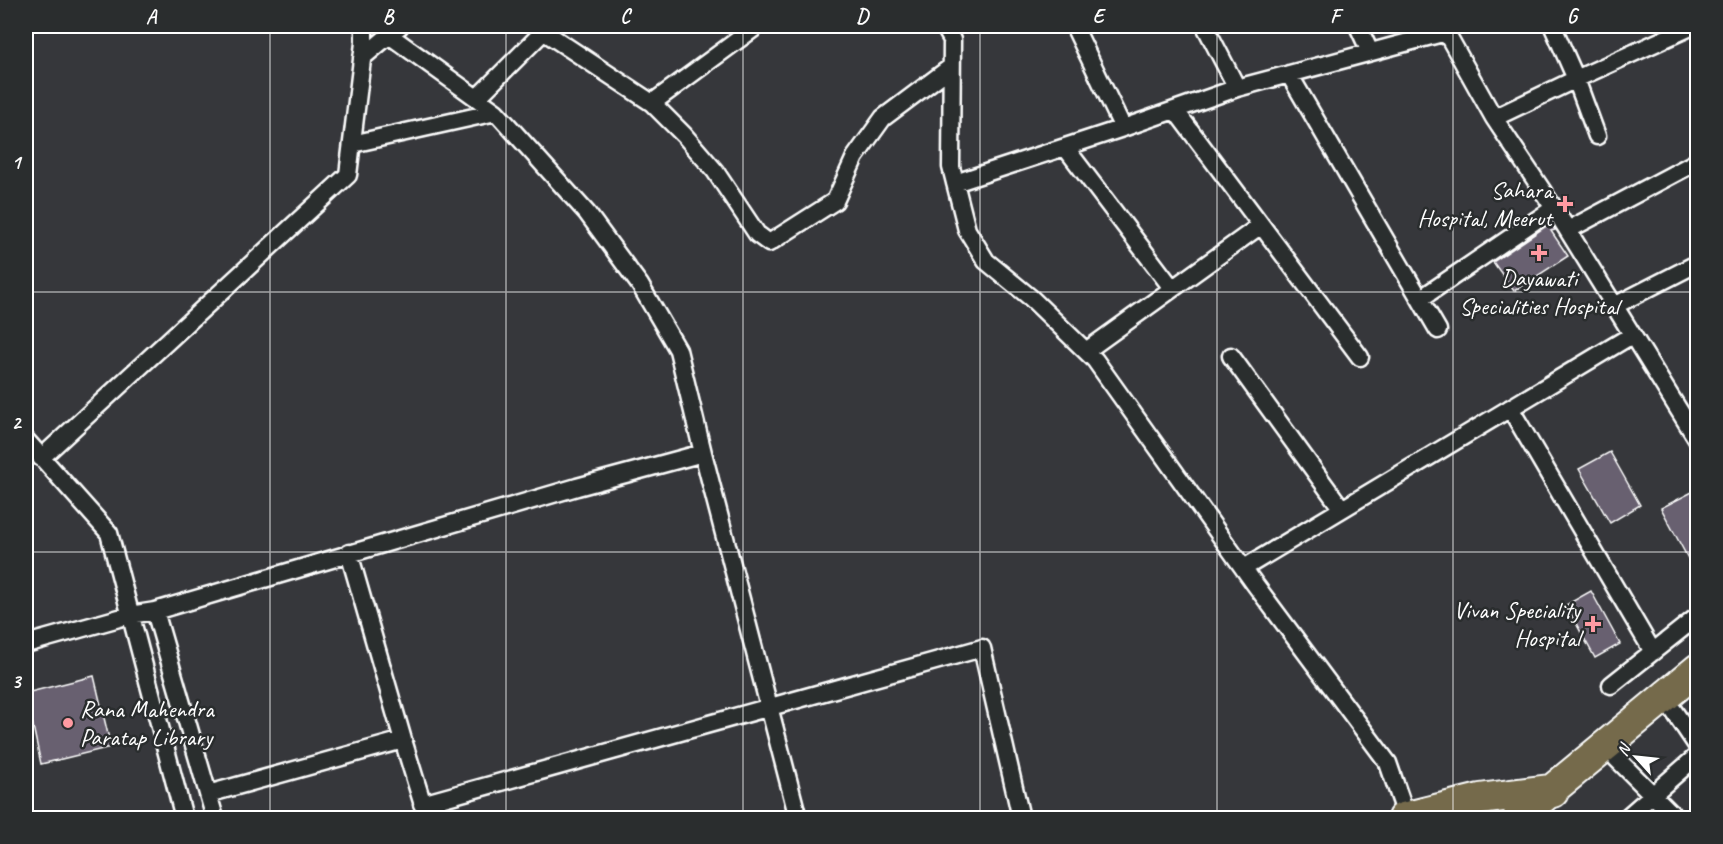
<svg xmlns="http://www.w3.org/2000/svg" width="1723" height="844" font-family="Caveat,sans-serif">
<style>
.building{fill:#686070;stroke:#fff;stroke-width:1.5}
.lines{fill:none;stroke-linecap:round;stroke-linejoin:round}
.street-casing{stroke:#fff;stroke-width:21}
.highway-casing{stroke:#fff;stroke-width:34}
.street{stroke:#2a2d2e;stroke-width:16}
.highway{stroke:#746b4b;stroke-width:30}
.grid{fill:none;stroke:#fff;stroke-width:1.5;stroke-opacity:0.55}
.poi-dot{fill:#ff9aa2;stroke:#2a2d2e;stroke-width:2}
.labels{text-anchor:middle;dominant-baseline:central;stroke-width:5;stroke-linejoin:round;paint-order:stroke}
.poi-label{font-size:24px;fill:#fff;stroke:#2a2d2e;text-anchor:end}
.neatline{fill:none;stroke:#fff;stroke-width:2}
.grid-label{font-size:20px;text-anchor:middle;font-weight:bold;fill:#fff}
</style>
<rect width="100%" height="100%" fill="#36373b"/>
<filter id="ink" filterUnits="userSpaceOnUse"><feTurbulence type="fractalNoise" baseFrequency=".0167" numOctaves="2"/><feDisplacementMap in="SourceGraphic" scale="12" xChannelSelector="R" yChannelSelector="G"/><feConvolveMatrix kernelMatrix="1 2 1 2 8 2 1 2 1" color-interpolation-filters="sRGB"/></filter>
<g filter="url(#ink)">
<path class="building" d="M1551 223 1555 230 1551 231 1568 256 1514 291 1493 262Z
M1610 452 1640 505 1610 523 1579 469Z
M1698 489V577L1661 508Z
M1591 591 1620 644 1595 658 1566 605Z
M94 676 111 747 41 764 26 693Z"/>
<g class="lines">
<defs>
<path id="street" d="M944 26 952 40 951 167 967 230 986 261 1031 298 1095 360 1254 583 1388 763 1407 818
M1074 26 1123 128
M1205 26 1237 88
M1358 26 1370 52
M543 31 652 103 684 135 715 171 757 234 769 243 835 201 855 157 883 118 951 67
M362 58 400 26
M1289 74 1438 330
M477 98 549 26
M652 103 757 26
M1175 110 1360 357
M1494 118 1576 79 1553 27 1555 26
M1597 136 1576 79 1693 26
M352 144 496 112
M1065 147 1172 288
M955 183 1123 128 1237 88 1446 32 1494 118 1554 208 1698 441
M1568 230 1698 161
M1420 299 1554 208
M1614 306 1698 263
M1086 351 1261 225
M1231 356 1342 509
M1510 408 1653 652
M26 440 109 533 184 818
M703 453 798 818
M41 458 348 175 364 43V26
M349 553 403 740
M1244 568 1632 335
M155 611 577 487 703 453 678 350 640 285 587 213 496 112 389 35
M26 644 130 615 155 611 215 818
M1611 685 1698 616
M1673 710 1698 747
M1616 758 1676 818
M208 794 403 740 427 818
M422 804 982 648 1021 818
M1626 818 1698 755"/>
<path id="highway" d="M1403 818 1480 799 1550 790 1553 792
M1518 818 1698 669"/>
</defs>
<use href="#street" class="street-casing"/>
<use href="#highway" class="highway-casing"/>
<use href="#street" class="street"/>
<use href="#highway" class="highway"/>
</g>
</g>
<path class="grid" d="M270 26V818M506 26V818M743 26V818M980 26V818M1217 26V818M1453 26V818M26 292H1698M26 552H1698"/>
<g class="poi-dot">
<path d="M1562 195h6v6h6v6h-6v6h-6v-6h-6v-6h6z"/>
<path d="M1536 244h6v6h6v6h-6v6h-6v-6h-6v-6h6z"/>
<path d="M1590 615h6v6h6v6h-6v6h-6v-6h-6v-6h6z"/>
<circle cx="68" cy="723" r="6"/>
</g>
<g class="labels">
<g class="poi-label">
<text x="1552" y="190">Sahara<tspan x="1552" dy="28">Hospital, Meerut</tspan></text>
<text x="1539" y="278" text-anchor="middle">Dayawati<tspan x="1539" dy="28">Specialities Hospital</tspan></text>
<text x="1580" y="610">Vivan Speciality<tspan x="1580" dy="28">Hospital</tspan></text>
<text x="80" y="709" text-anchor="start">Rana Mahendra<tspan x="80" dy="28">Paratap Library</tspan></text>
</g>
</g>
<rect width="1723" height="844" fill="none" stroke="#2a2d2e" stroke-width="66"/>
<g transform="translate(1636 757) rotate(297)" stroke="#2a2d2e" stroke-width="4.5" paint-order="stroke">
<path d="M0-4.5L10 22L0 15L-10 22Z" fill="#ffffff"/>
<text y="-9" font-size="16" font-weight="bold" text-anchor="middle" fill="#ffffff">N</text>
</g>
<rect x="33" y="33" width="1657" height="778" class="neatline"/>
<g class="grid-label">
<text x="151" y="23">A</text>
<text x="388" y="23">B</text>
<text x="625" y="23">C</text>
<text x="862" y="23">D</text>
<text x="1098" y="23">E</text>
<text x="1335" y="23">F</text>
<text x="1572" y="23">G</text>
<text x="16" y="169">1</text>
<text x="16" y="429">2</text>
<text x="16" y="688">3</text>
</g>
</svg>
